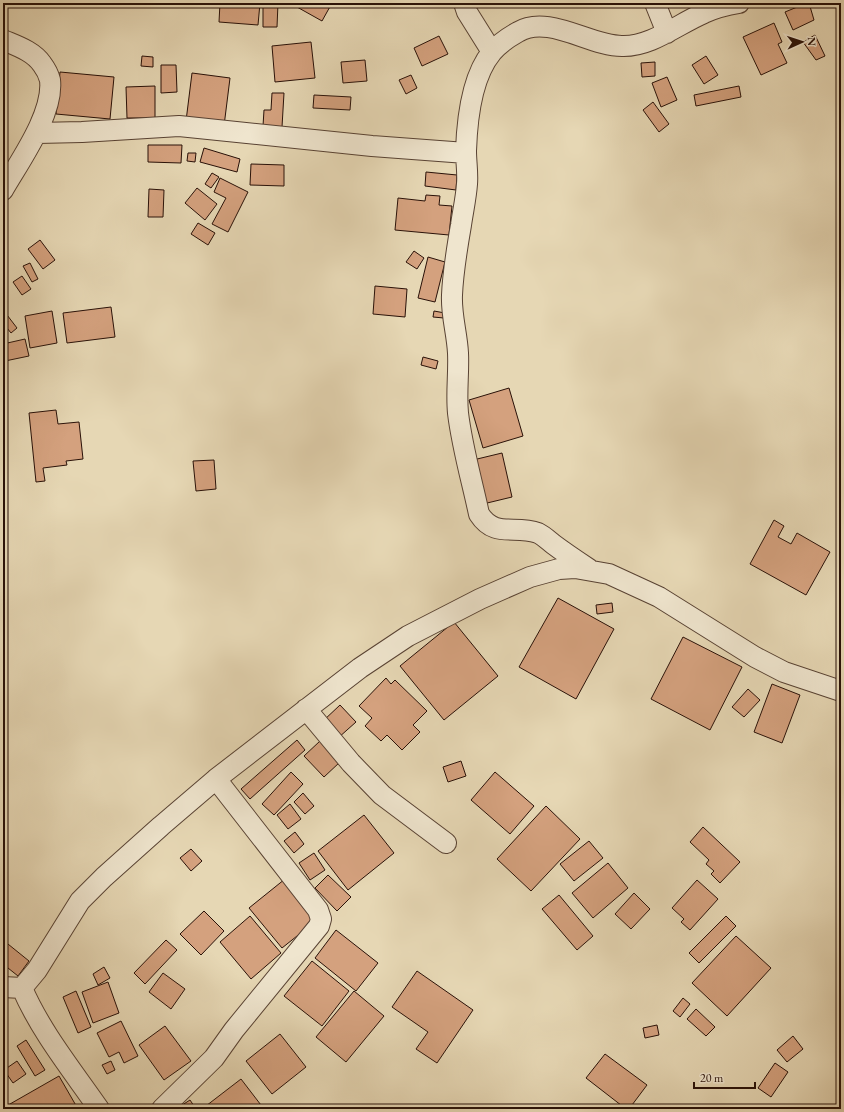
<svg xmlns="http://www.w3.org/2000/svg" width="844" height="1112" font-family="'EB Garamond',serif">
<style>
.building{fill:#d4a17e;stroke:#291108}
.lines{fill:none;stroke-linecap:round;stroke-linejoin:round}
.minor-casing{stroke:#584233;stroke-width:22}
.minor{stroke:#efe5ce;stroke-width:20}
</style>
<rect width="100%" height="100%" fill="#e6d7b4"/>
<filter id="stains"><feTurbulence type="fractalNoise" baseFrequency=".005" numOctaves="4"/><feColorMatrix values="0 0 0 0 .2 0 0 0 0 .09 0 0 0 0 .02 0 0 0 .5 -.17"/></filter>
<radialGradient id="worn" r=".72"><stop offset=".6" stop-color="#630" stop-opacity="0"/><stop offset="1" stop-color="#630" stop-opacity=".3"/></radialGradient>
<path class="building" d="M220 3H260L258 25 219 22Z
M263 3H278L277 27H263Z
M299 3H332L322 21 297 7Z
M807 3H809L814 20 793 30 785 12Z
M774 23 782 42 778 44 787 63 761 75 743 37Z
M815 35 825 56 816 60 803 42Z
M439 36 448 54 422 66 414 48Z
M311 42 315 78 275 82 272 46Z
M142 56 153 57V67L141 66Z
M706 56 718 75 704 84 692 65Z
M365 60 367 81 343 83 341 62Z
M655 62V76L642 77 641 63Z
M161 65H176L177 92 161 93Z
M60 72 114 77 110 119 56 114Z
M192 73 230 78 224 126 186 121Z
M411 75 417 88 406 94 399 80Z
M667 77 677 100 661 107 652 83Z
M155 86V118H127L126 87Z
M739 86 741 97 696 106 694 95Z
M272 93H284L282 127 263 126 264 110H271Z
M314 95 351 97 350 110 313 108Z
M653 102 669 124 659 132 643 110Z
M148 145H182L181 163 148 162Z
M204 148 240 159 237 172 200 162Z
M188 153H196L195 162 187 161Z
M251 164 284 165V186L250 185Z
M426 172 457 175 456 190 425 186Z
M212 173 219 177 211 188 205 184Z
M220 178 248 192 228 232 212 224 226 198 214 192Z
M197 188 217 204 205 220 185 203Z
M149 189 164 190 163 217H148Z
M426 195 440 196 439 205 452 206 449 235 395 230 398 198 425 201Z
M198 223 215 233 208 245 191 234Z
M40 240 55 260 43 269 28 249Z
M414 251 424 258 417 269 406 262Z
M428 257 445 262 435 302 418 298Z
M30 263 38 279 32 282 23 266Z
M22 276 31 289 22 295 13 282Z
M375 286 407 289 405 317 373 314Z
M111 307 115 337 67 343 63 313Z
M4 311 17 328 11 333 3 323Z
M52 311 57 343 30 348 25 316Z
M434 311 445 313 444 318 433 317Z
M25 339 29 356 5 361 3 344Z
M423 357 438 361 436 369 421 365Z
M509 388 523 436 483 448 469 400Z
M56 410 58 424 79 422 83 459 66 461 67 465 43 468 45 481 36 482 29 413Z
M502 453 512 497 483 504 473 460Z
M214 460 216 489 196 491 193 461Z
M774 520 784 526 778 537 791 544 797 533 830 552 806 595 750 564Z
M558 598 614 629 576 699 519 667Z
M612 603 613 612 597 614 596 605Z
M454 622 498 676 444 720 400 666Z
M683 637 742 667 710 730 651 699Z
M386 678 391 684 395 680 427 711 413 725 420 732 402 750 387 735 381 741 365 726 372 718 359 706Z
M772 684 800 695 782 743 754 732Z
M748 689 760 700 744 717 732 707Z
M340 705 356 722 338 738 323 721Z
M297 740 305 750 250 799 241 789Z
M320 741 340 762 324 777 304 756Z
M461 761 466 776 448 782 443 767Z
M291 772 303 784 274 815 262 804Z
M495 772 534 806 510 834 471 800Z
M303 793 314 806 305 814 294 802Z
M290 804 301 819 288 829 277 815Z
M546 806 580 839 531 891 497 859Z
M364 815 394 853 348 890 318 851Z
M703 827 740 862 720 883 711 874 714 871 706 864 709 860 690 842Z
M295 832 304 844 294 853 284 841Z
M589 841 603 858 574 881 560 864Z
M191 849 202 861 191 871 180 858Z
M314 853 325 870 310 880 299 863Z
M608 863 628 888 593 918 572 893Z
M328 875 351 897 337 911 315 888Z
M285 879 317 920 282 948 249 908Z
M697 880 718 899 690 930 681 922 684 919 672 908Z
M634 893 650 909 631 929 615 914Z
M559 895 593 936 577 950 542 909Z
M204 911 224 931 201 955 180 934Z
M250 916 281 953 251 979 220 942Z
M726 916 736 926 699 963 689 953Z
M336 930 378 963 356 991 315 958Z
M736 936 771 968 727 1016 692 983Z
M3 940 29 961 18 976 3 964Z
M166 940 177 950 145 984 134 973Z
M312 961 349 991 322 1026 284 996Z
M104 967 110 978 98 985 93 974Z
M417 971 473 1010 437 1063 416 1049 428 1032 392 1007Z
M163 973 185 989 171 1009 149 992Z
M108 982 119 1013 93 1023 82 992Z
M76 991 91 1027 78 1033 63 997Z
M354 991 384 1016 346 1062 316 1037Z
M683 998 690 1004 680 1017 673 1011Z
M696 1009 715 1027 706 1036 687 1019Z
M121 1021 138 1056 124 1063 119 1052 109 1057 97 1033Z
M657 1025 659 1035 645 1038 643 1028Z
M165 1026 191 1061 164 1080 139 1045Z
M280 1034 306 1067 272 1094 246 1061Z
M793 1036 803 1049 787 1062 777 1050Z
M26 1040 45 1070 35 1076 17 1046Z
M605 1054 647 1085 629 1109H626L586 1078Z
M17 1061 26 1074 13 1083 4 1070Z
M111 1061 115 1070 107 1074 102 1065Z
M775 1063 788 1072 771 1097 758 1088Z
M59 1076 78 1109H3V1108Z
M241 1079 264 1109H202Z
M190 1100 196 1109H176Z"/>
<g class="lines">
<defs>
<path id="minor" d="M464 3 467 12 492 52
M655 3 667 33
M3 40C17 46 33 51 42 64 45 68 49 76 50 80 54 114 19 162 3 190
M37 133 82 132 179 126 372 146 466 153
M589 569C577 561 565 553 553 544 548 540 544 536 538 533 515 524 495 539 479 514 472 481 462 447 458 413 456 393 459 373 458 353 457 333 451 315 452 295 453 271 457 248 461 225 463 211 466 198 467 184 468 173 466 162 466 151 467 120 472 76 492 52 499 44 509 37 518 32 548 14 590 46 622 46 651 47 678 24 704 13 715 8 727 5 739 3
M306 709 351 763 382 795 446 843
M3 987 22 988
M99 1109C72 1070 41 1032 22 988L37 970 80 901 104 877 161 826 216 779 360 668 408 636 480 599 530 577 559 569 575 568 609 574 659 597 755 657 784 672 841 691
M162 1109 214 1058 234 1030 319 926 321 919 318 910 216 779"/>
</defs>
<use href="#minor" class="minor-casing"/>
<use href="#minor" class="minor"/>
</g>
<rect width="844" height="1112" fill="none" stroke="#e6d7b4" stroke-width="16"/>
<rect x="4" y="4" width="836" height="1104" fill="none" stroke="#291108" stroke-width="2"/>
<rect x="8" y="8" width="828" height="1096" fill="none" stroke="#291108"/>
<g transform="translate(802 42) rotate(87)" stroke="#efe5ce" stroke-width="3" paint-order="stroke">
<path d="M0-3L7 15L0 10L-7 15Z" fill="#291108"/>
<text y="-6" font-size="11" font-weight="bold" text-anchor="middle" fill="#291108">N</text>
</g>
<path d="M694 1082v6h61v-6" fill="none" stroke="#291108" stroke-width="2"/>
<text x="700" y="1082" font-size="12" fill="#291108" stroke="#efe5ce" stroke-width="3" paint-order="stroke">20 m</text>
<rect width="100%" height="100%" filter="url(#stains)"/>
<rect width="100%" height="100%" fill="url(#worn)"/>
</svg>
